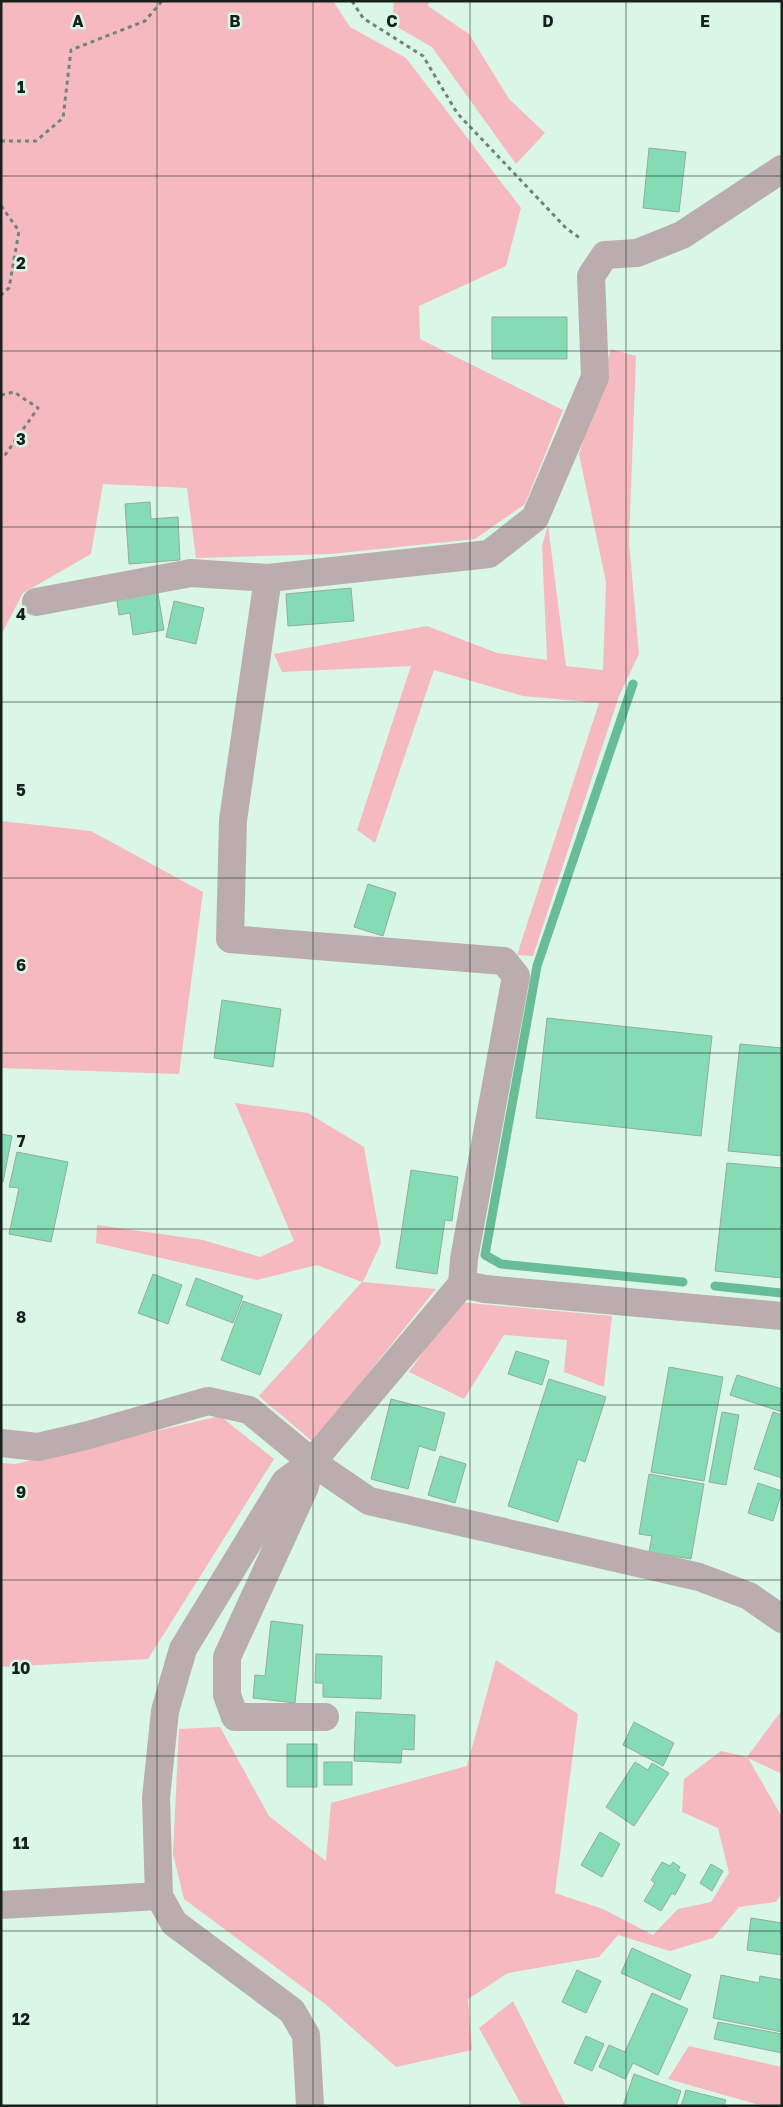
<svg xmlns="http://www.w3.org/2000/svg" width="783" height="2107" font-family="'Golos Text',sans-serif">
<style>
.green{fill:#f6b9c0}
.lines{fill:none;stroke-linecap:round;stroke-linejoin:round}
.stream{stroke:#68bd97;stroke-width:9}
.building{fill:#85dbb3;stroke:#92ad9f}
.path{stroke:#70837a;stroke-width:3;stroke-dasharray:4 4;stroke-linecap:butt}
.minor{stroke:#bbadae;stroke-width:28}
.grid{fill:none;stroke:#17211c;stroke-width:1;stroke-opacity:0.55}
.grid-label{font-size:16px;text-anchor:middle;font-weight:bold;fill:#17211c;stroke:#d9f6e7;stroke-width:5;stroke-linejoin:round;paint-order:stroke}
</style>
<rect width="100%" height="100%" fill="#d9f6e7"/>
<path class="green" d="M1 1H333L350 27 406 58 521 208 506 266 419 306 420 339 563 410 525 504 475 539 331 554 196 558 187 488 103 484 91 554 23 593 1 635Z
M394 1H429L428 6 469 34 509 99 545 133 516 164 432 47 392 24Z
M611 349 636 356 629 542 639 654 619 696 533 956 517 955 599 703 523 696 434 670 375 843 357 830 411 666 282 672 274 654 427 626 497 653 547 660 542 546 548 525 566 666 603 670 606 582 579 454Z
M1 821 91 831 203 892 179 1074 1 1068Z
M235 1103 308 1113 364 1147 381 1243 363 1282 436 1289 313 1442 259 1396 362 1282 317 1265 257 1280 96 1243 97 1225 203 1240 260 1257 294 1241Z
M458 1302 612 1316 604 1387 564 1372 567 1340 504 1335 464 1399 409 1372Z
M220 1416 274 1459 148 1659 1 1667V1463L15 1464Z
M496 1660 578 1714 555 1893 603 1909 653 1935 678 1909 711 1902 729 1873 718 1828 682 1812 684 1779 721 1751 747 1757 782 1710V1774L748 1758 782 1817V1893L776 1902 739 1907 713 1938 670 1951 618 1935 599 1957 508 1973 468 1999 472 2050 396 2067 324 2003 184 1899 173 1854 179 1729 220 1727 269 1816 326 1861 331 1803 467 1766Z
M513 2001 566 2106H522L479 2028Z
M689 2046 782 2067V2106H763L668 2079Z"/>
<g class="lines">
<path class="stream" d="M633 684 537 966 485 1255 501 1264 683 1282
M715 1286 782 1293"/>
</g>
<path class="building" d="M649 148 686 152 679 212 643 208Z
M492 317H567V359H492Z
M150 502 151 519 178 517 180 560 129 564 125 504Z
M157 588 164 630 133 635 130 613 119 615 116 595Z
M351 588 354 621 288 626 286 594Z
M174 601 204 608 196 644 166 637Z
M368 884 396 893 383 936 354 927Z
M222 1000 281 1009 273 1067 214 1058Z
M547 1018 712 1036 701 1136 536 1118Z
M740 1044 782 1048V1156L728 1151Z
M1 1134 12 1136 3 1182H1Z
M17 1152 68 1162 51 1242 9 1234 19 1188 9 1187Z
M727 1163 782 1168V1278L715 1271Z
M411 1170 458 1177 452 1221 445 1220 437 1274 396 1268Z
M153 1274 182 1285 168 1324 138 1313Z
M196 1278 243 1296 233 1323 186 1305Z
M243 1301 282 1315 260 1375 221 1360Z
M516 1351 549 1361 542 1385 508 1374Z
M669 1367 723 1377 704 1481 651 1472Z
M737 1375 782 1389V1412L730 1395Z
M549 1379 606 1397 585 1462 578 1459 558 1522 508 1506Z
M391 1399 445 1413 435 1451 419 1446 408 1489 371 1479Z
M722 1412 739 1415 726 1485 709 1482Z
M773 1412 782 1415V1478L754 1469Z
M440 1456 466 1464 455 1503 428 1495Z
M649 1474 704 1484 691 1559 649 1552 652 1536 639 1534Z
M758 1483 782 1491 773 1521 748 1513Z
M271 1621 303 1625 295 1703 253 1698 255 1675 265 1676Z
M316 1654 382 1656 381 1699 323 1697V1683H315Z
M356 1712 415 1715 414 1750 402 1749 401 1763 354 1761Z
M634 1722 674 1743 663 1766 623 1745Z
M287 1744H317V1787H287Z
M324 1762H352V1785H324Z
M635 1762 648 1770 652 1763 669 1773 634 1826 606 1807Z
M600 1832 620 1844 602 1877 581 1865Z
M662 1862 670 1866 673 1862 680 1867 678 1871 686 1875 675 1895 672 1893 661 1911 644 1901 655 1883 651 1880Z
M711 1864 723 1871 712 1891 700 1883Z
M751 1918 782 1923V1955L747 1950Z
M632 1948 691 1975 680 2000 621 1973Z
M577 1970 601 1981 586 2013 562 2002Z
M721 1975 759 1983 760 1976 782 1980V2032L713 2018Z
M652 1993 688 2009 658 2075 633 2063 625 2079 599 2067 609 2045 625 2052Z
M718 2022 782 2034V2053L714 2039Z
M586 2036 604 2044 592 2071 574 2063Z
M634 2074 681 2091 676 2106H623Z
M686 2090 726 2100 724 2106H681Z"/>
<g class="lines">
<path class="path" d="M352 1 363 18 423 56 457 113 566 228 581 239
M1 141H36L63 118 71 50 145 21 162 1
M1 206 19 231 9 288 1 295
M1 395 14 392 38 408 5 455 1 458"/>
<path class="minor" d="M782 169 682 235 637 253 605 255 591 276 595 377 535 518 489 554 268 578 233 820 230 939 504 961 516 976 464 1259 462 1284 485 1289 782 1316
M36 602 191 573 268 578
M1 1443 38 1447 85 1436 208 1401 249 1410 312 1462 369 1501 699 1577 749 1596 782 1619
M325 1717H235L227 1695V1657L304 1489 312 1462 462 1284
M1 1905 159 1896
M310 2106 306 2035 292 2011 174 1923 159 1896 156 1798 165 1711 183 1649 285 1482 312 1462"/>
</g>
<path class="grid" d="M157 1V2106M313 1V2106M470 1V2106M626 1V2106M1 176H782M1 351H782M1 527H782M1 702H782M1 878H782M1 1053H782M1 1229H782M1 1405H782M1 1580H782M1 1756H782M1 1931H782"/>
<g class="grid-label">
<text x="78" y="27">A</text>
<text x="235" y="27">B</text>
<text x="392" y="27">C</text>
<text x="548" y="27">D</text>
<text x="705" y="27">E</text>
<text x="21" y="93">1</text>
<text x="21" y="269">2</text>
<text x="21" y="445">3</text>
<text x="21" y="620">4</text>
<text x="21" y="796">5</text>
<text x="21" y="971">6</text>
<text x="21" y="1147">7</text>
<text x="21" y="1323">8</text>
<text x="21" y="1498">9</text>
<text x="21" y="1674">10</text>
<text x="21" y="1849">11</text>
<text x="21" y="2025">12</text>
</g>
<rect width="783" height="2107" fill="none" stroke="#17211c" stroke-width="5"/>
</svg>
